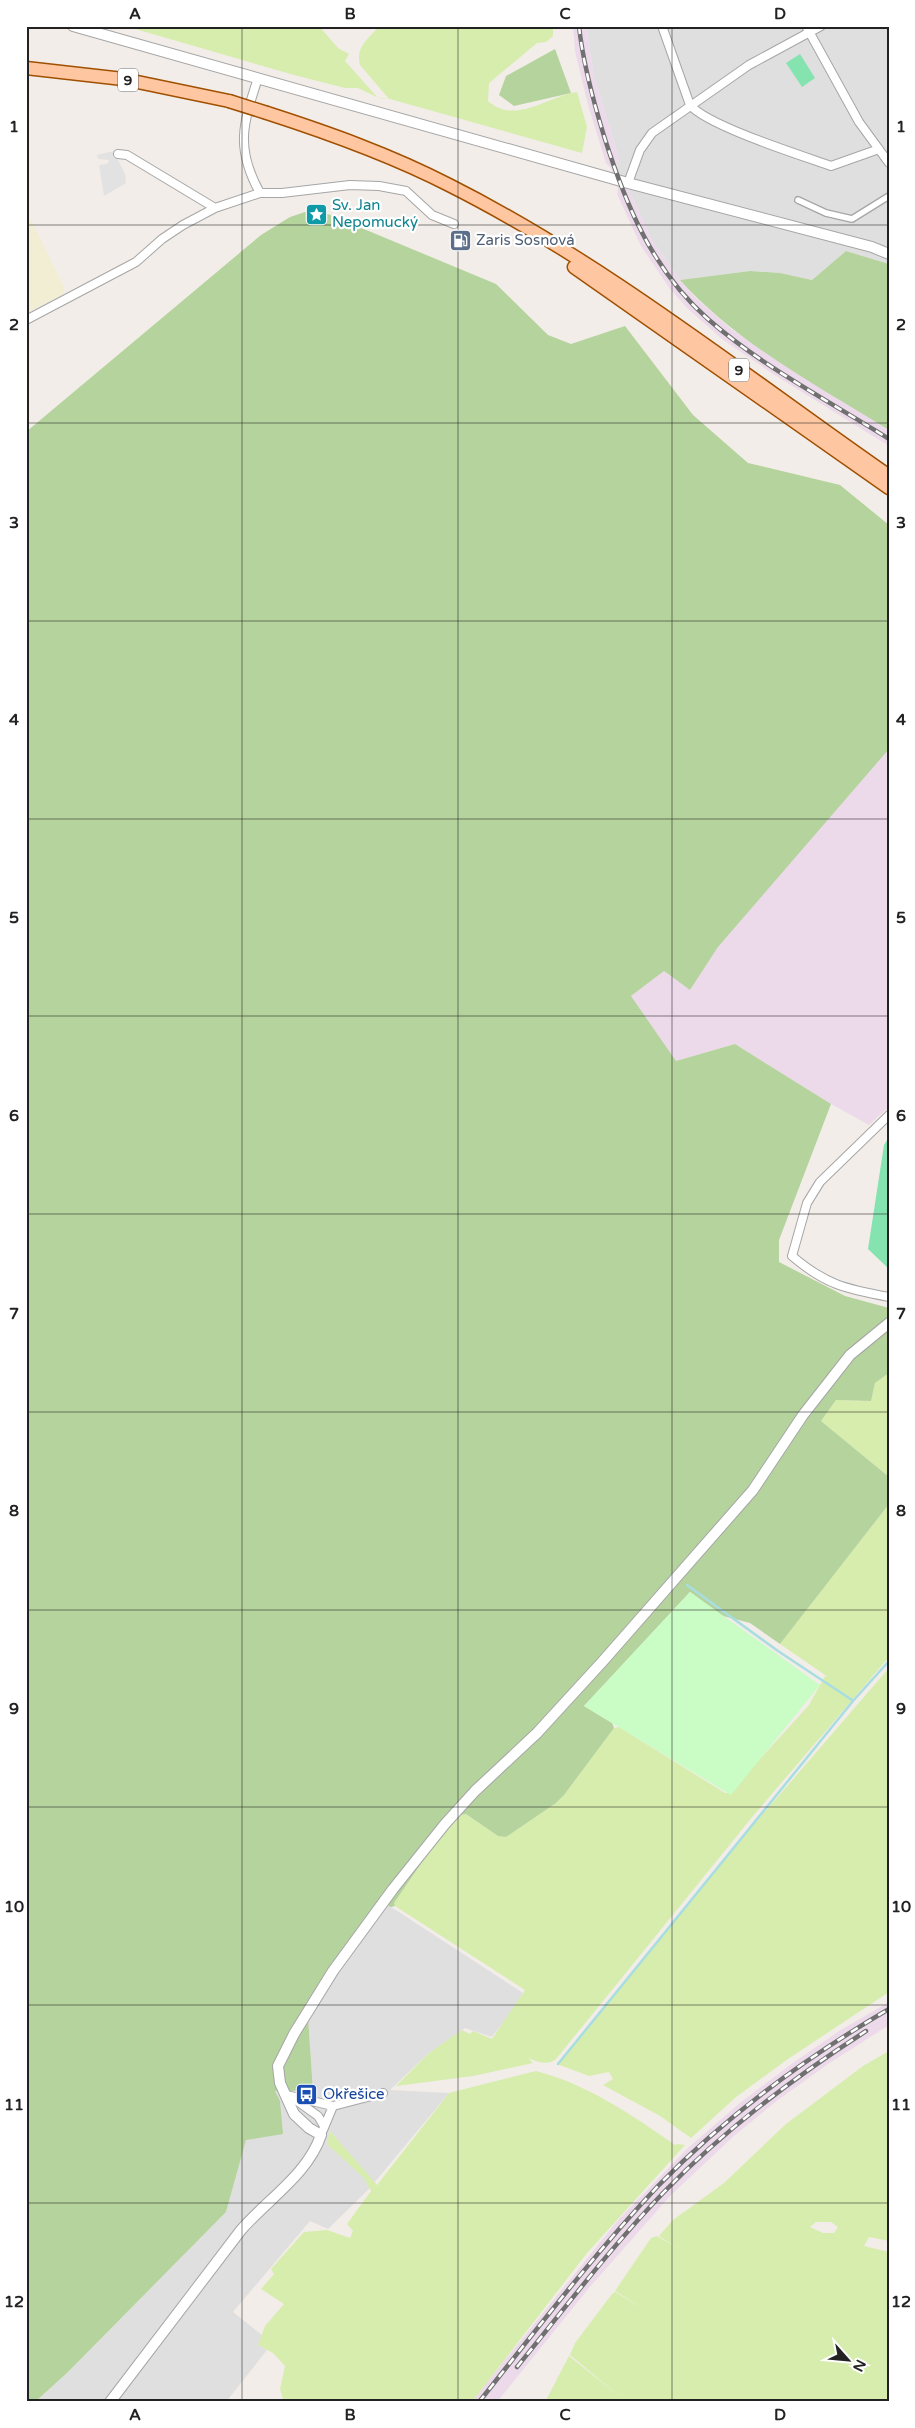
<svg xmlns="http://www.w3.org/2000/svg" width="915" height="2428" font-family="'Varela Round',sans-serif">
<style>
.residential{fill:#e0dfdf}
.industrial{fill:#ecdaeb}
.farmland{fill:#f1eed4}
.grass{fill:#d7edad;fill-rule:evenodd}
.forest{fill:#b5d39c}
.park{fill:#cafcc6}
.pitch{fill:#84e3af}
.parking{fill:#e2e2e2}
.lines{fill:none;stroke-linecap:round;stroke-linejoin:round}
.stream{stroke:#a8dde1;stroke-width:2.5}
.pedestrian-casing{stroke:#a6a6a6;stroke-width:8}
.minor-casing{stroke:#a6a6a6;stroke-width:10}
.tertiary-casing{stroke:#a6a6a6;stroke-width:12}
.primary-casing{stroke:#a05000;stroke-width:15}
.pedestrian{stroke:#fff;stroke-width:5.5}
.minor{stroke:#fff;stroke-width:8}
.tertiary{stroke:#fff;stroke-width:10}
.primary{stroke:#ffc7a1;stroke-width:12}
.rail-casing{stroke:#707070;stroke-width:4.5}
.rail{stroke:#fff;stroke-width:2.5;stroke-dasharray:8;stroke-linecap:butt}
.primary-bridge-casing{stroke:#a05000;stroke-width:15;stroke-linecap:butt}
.primary-bridge{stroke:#ffc7a1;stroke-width:12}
.grid{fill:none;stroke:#222;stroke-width:1;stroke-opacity:0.55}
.labels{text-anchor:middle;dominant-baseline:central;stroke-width:4.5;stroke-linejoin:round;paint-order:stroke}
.shield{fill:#fff;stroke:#646464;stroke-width:1}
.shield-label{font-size:14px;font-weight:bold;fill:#222}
.culture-label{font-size:15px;fill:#0d838f;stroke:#fff;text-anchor:start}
.service-label{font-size:15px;fill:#4e5e75;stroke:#fff;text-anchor:start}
.transit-label{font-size:15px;fill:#164399;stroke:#fff;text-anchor:start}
.neatline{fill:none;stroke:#222;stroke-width:2}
.grid-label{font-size:16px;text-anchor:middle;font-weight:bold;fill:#222}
</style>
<rect width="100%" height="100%" fill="#f2ede8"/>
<path class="residential" d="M586 26H889V264L846 251 812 280 780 273 750 271 680 280 652 240 629 190 625 188 617 168 619 159 594 76Z
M382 1901 523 1993 506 2019 492 2037 465 2028 429 2053 390 2090 449 2093 374 2183 330 2131 327 2144 347 2160 365 2178 370 2188 328 2229 310 2221 233 2312 262 2335 258 2345 267 2350 226 2402H35L68 2372 226 2212 246 2139 274 2091H313L307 2002Z"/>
<path class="industrial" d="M573 26H586L594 76 619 159 617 168 625 188 629 190 652 240 680 280 697 299 730 328 781 363 889 430V446L773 374 722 339 688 309 670 289 641 246 617 194 618 189 611 168 606 163 588 105 575 51Z
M888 748 889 1107 869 1125 831 1104 735 1044 676 1061 631 996 664 971 690 990 718 947Z
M889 2002V2025L828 2064 778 2100 735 2135 670 2196 589 2288 497 2402H471L619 2219 689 2147 741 2102 790 2065 839 2031Z"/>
<path class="farmland" d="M26 210 64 287V294L26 313Z"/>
<path class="grass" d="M125 26H319L338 48 349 54 345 61 378 98 389 99 360 65C355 48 368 38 380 26H553V36L546 42 537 43 489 83 488 101C515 125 546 97 577 92L587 127 582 153 390 99H381L358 88H345L294 75Z
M889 1373V1477L821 1421 836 1400 871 1401 875 1383Z
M889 1504V1657L753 1816 556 2059C548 2066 537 2062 528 2058L533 2063 473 2076 396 2086 429 2053 462 2030 470 2034 473 2031 492 2039 525 1990 395 1906 394 1903 431 1849 461 1815 466 1814 498 1836 506 1837 556 1803 564 1795 614 1728 619 1727 725 1793H729L809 1705 825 1676 828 1677 780 1644Z
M889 1668V1992L788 2059 736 2097 691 2138 660 2116 603 2085 613 2079 609 2072 589 2076 557 2064 743 1837Z
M889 2051V2241L869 2237 864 2246 889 2252V2402H545L569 2356 623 2399 570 2355 575 2343 612 2294 615 2292 647 2311 615 2291 651 2238 657 2236 679 2249 659 2236 673 2220 724 2183 786 2124 863 2066ZM816 2222H831L838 2227 834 2233H823L810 2227Z
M536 2071C587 2084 632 2115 675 2145L677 2144 685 2145 587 2253 472 2402H284L280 2389 285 2366 273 2353 258 2345 265 2326 284 2304 261 2289 274 2274 271 2269 304 2232 327 2230 350 2238 353 2231 347 2224 371 2191 364 2178 327 2144 330 2131 377 2185 449 2093Z"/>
<path class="forest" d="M555 49 571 93 514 106 499 95 506 76Z
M305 212H323L496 284 548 335 571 344 625 326 693 415 748 463 840 485 889 525V749L718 947 690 990 664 971 631 996 676 1061 735 1044 831 1104 779 1240V1262L845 1296 889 1308V1373L875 1383 871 1401 836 1400 821 1421 889 1477V1504L780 1644 750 1623 723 1616 690 1592 584 1706 612 1723 614 1728 564 1795 556 1803 506 1837 498 1836 466 1814 460 1815 431 1849 394 1903 395 1906 391 1907 381 1902 307 2002 313 2091H275L280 2101 283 2134 246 2140 226 2212 68 2372 35 2402H26V432L261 235 290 217Z
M846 251 889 264V430C816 385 738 344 680 280L750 271 780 273 812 280Z"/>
<path class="park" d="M690 1592 820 1685 731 1795 584 1706Z"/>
<path class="pitch" d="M800 54 815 78 802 87 786 63Z
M889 1137V1269L868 1249 884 1145Z"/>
<path class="parking" d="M118 150 117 158 125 174 126 183 104 196 99 165 107 164 109 160 98 159 97 155Z"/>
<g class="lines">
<path class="stream" d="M687 1585 778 1651 852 1700
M558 2064 853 1701 889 1661"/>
<defs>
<path id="pedestrian" d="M798 200 826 213 852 219 889 196"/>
<path id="minor" d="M662 26 690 105C708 126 800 155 831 166L879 149
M806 26 859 122 889 163
M258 78C243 124 235 148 260 193
M118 154 127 155 215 208
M628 183 640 150 652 133 749 65 821 26
M26 320 136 262 162 239 183 225 215 208 260 193H282L350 185 379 186 406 191 432 215 454 224
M889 1115 820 1182 807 1203 792 1256C826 1285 846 1289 889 1297
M286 2095 333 2106 383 2093
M297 2101 318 2116 324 2126
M323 2130 333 2106"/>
<path id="tertiary" d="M73 26 628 183 872 247 889 254
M110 2402 241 2230C268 2199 308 2174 321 2135L309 2128 294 2114 280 2083 278 2066 294 2034 333 1971 393 1889 445 1824 475 1791 537 1733 603 1661 753 1490 803 1415 850 1355 889 1323"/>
<path id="primary" d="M26 68 123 79 229 101
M267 113C329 133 391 155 449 185 606 264 745 376 889 476
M574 267 889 488"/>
</defs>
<use href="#pedestrian" class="pedestrian-casing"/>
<use href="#minor" class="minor-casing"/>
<use href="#tertiary" class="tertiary-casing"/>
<use href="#primary" class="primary-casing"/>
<use href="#pedestrian" class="pedestrian"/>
<use href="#minor" class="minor"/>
<use href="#tertiary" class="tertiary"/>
<use href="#primary" class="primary"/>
<defs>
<path id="rail" d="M579 26C583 64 593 100 604 136 626 206 653 271 709 320 763 367 829 401 889 439
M517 2367C565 2308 611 2247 664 2192 724 2130 793 2078 866 2031
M479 2402C537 2329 594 2254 658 2186 726 2116 805 2058 889 2009"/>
</defs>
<use href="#rail" class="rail-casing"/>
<use href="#rail" class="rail"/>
<defs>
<path id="primary-bridge" d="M229 101 267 113"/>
</defs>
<use href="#primary-bridge" class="primary-bridge-casing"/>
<use href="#primary-bridge" class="primary-bridge"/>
</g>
<path class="grid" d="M242 26V2402M458 26V2402M672 26V2402M26 225H889M26 423H889M26 621H889M26 819H889M26 1016H889M26 1214H889M26 1412H889M26 1610H889M26 1807H889M26 2005H889M26 2203H889"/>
<defs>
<symbol id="sight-square" viewBox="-11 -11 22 22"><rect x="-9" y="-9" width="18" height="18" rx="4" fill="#0f9aa8" stroke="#fff"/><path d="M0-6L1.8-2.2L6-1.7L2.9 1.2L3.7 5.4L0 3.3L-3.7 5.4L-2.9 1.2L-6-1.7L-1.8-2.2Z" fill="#fff"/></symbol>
<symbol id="fuel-square" viewBox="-11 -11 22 22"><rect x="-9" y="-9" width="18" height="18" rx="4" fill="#5c6f8a" stroke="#fff"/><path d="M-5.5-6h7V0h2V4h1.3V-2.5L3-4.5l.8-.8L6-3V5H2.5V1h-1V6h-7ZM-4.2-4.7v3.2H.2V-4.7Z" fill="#fff"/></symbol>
<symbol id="bus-square" viewBox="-11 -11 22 22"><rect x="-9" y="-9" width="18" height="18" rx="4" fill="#1a4fb4" stroke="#fff"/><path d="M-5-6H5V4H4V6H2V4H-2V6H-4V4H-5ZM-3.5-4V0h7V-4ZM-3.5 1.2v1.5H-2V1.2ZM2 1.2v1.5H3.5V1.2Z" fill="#fff"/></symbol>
</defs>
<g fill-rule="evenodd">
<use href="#sight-square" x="304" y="202" width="25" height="25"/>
<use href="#fuel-square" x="448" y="228" width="25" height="25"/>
<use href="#bus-square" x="294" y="2082" width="25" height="25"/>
</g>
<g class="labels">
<g class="shield">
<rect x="118" y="68.5" width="20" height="23" rx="4"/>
<rect x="729" y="358.5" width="20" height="23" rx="4"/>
</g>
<g class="shield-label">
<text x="128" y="80">9</text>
<text x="739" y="370">9</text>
</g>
<g class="culture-label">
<text x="332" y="205">Sv. Jan<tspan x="332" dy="17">Nepomucký</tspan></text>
</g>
<g class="service-label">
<text x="476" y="240">Zaris Sosnová</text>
</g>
<g class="transit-label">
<text x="323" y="2094">Okřešice</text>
</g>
</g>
<rect width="915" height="2428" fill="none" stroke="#ffffff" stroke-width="55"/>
<g transform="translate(848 2360) rotate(117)" stroke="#ffffff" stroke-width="4" paint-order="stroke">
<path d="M0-4L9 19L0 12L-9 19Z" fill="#222222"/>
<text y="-8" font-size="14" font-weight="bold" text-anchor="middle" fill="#222222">N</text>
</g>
<rect x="28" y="28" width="860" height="2372" class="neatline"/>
<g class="grid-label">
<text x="135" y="19">A</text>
<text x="350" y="19">B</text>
<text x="565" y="19">C</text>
<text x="780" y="19">D</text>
<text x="14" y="132">1</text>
<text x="901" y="132">1</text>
<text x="14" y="330">2</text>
<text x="901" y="330">2</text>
<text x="14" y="528">3</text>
<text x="901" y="528">3</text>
<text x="14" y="725">4</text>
<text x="901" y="725">4</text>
<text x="14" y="923">5</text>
<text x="901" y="923">5</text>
<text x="14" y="1121">6</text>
<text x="901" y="1121">6</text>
<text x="14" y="1319">7</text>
<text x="901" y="1319">7</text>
<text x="14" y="1516">8</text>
<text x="901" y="1516">8</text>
<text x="14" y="1714">9</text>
<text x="901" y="1714">9</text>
<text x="14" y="1912">10</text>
<text x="901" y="1912">10</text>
<text x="14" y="2110">11</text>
<text x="901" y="2110">11</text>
<text x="14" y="2307">12</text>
<text x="901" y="2307">12</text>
<text x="135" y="2420">A</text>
<text x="350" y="2420">B</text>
<text x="565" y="2420">C</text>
<text x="780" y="2420">D</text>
</g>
</svg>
